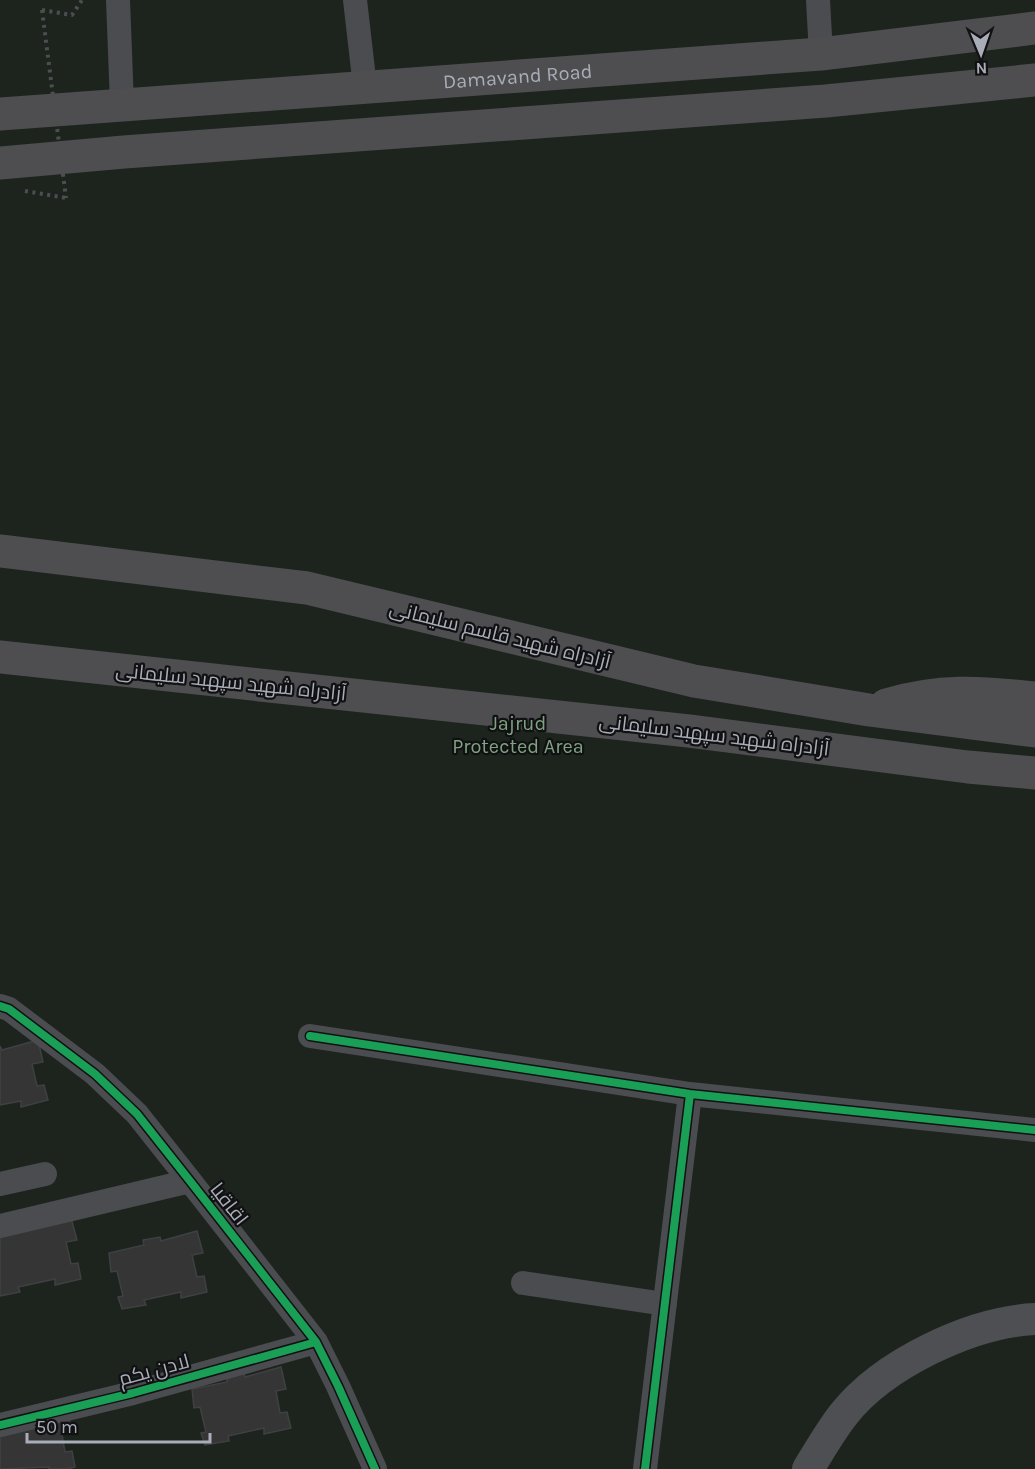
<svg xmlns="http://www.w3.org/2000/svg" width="1035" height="1469" font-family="Karla,Cairo,sans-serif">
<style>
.green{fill:#1d241e}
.building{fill:#353536;stroke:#3f4043;stroke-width:1.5}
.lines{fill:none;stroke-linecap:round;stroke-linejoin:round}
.path{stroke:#4d4e52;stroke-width:4;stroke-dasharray:3 4.5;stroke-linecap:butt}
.minor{stroke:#4b4c50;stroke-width:24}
.major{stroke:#4d4f52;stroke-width:32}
.highway{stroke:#4e4e51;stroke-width:33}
.path-bridge{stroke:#4d4e52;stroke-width:4;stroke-dasharray:3 4.5;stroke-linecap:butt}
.cycleway-casing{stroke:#111113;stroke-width:11}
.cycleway{stroke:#1a9f57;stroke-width:8}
.labels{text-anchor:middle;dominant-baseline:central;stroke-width:4.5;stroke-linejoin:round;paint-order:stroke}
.street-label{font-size:20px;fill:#a8adb8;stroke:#111113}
.park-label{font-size:20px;fill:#7fa381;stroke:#111113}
</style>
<rect width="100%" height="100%" fill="#171717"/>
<path class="green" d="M0 0H1035V1469H0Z"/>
<path class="building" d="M38 1040 43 1062 32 1064 37 1086 44 1085 48 1100 21 1107V1101L0 1105V1046L2 1050Z
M71 1218 77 1240 66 1242 71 1264 78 1263 81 1279 55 1285V1279L18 1287 20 1292 0 1296V1237Z
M197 1231 203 1253 192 1255 197 1277 204 1276 207 1292 181 1298V1292L144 1300 146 1305 122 1309 118 1297 123 1296 117 1271 111 1272 109 1253 144 1245 143 1240 160 1237 161 1241Z
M281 1367 286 1389 276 1391 280 1413 287 1412 291 1428 264 1434V1428L228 1436 229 1441 205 1445 201 1433 206 1432 200 1407 194 1408 192 1389 227 1382V1377L244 1373 245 1377Z
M66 1406 71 1428 61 1430 65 1452 72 1451 75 1467 67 1469H49V1467L0 1469V1424Z"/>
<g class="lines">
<path class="path" d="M42 10 72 15 82 0
M25 191 66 198"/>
<path class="minor" d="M118 0 122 104
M355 0 365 87
M818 0 821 54
M0 1006 9 1009 95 1074 137 1114 190 1181 316 1342 338 1386 375 1469
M310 1036 690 1094 1035 1130
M0 1184 45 1174
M0 1226 190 1181
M523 1283 665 1304
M0 1425 133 1393 316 1342
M645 1469 690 1094"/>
<path class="major" d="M808 1469C819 1451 830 1432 843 1415 883 1364 971 1322 1035 1319"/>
<g class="highway">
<path id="s1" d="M0 114 821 54 1035 28"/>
<path d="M0 163 124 152 826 101 1035 80"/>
<path d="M0 551 307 588 694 681 869 710 1035 731"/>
<path d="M0 657 689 731 968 767 1035 773"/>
<path d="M886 705C940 689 979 692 1035 698"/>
</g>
<path class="path-bridge" d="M42 10 66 198"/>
<defs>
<path id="cycleway" d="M0 1006 9 1009 95 1074 137 1114 190 1181 316 1342 338 1386 375 1469
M310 1036 690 1094 1035 1130
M0 1425 133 1393 316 1342
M645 1469 690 1094"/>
</defs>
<use href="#cycleway" class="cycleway-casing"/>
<use href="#cycleway" class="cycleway"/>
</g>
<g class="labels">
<g class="street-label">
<text stroke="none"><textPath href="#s1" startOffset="519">Damavand Road</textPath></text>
<text transform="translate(500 635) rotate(14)">آزادراه شهید قاسم سلیمانی</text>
<text transform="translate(231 682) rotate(6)">آزادراه شهید سپهبد سلیمانی</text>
<text transform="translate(714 735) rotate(7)">آزادراه شهید سپهبد سلیمانی</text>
<text transform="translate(229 1204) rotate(52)">اقاقیا</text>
<text transform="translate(154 1370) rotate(-15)">لادن یکم</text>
</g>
<g class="park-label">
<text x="518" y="723">Jajrud<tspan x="518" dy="23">Protected Area</tspan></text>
</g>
</g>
<g transform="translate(981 54) rotate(178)" stroke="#111113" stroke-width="4.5" paint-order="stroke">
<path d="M0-4.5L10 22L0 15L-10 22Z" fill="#a8adb8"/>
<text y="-9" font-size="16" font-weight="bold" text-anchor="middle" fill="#a8adb8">N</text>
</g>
<path d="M27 1433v9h183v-9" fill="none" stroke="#a8adb8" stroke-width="3"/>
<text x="36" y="1433" font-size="18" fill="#a8adb8" stroke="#111113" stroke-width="4.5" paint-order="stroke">50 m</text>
</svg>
